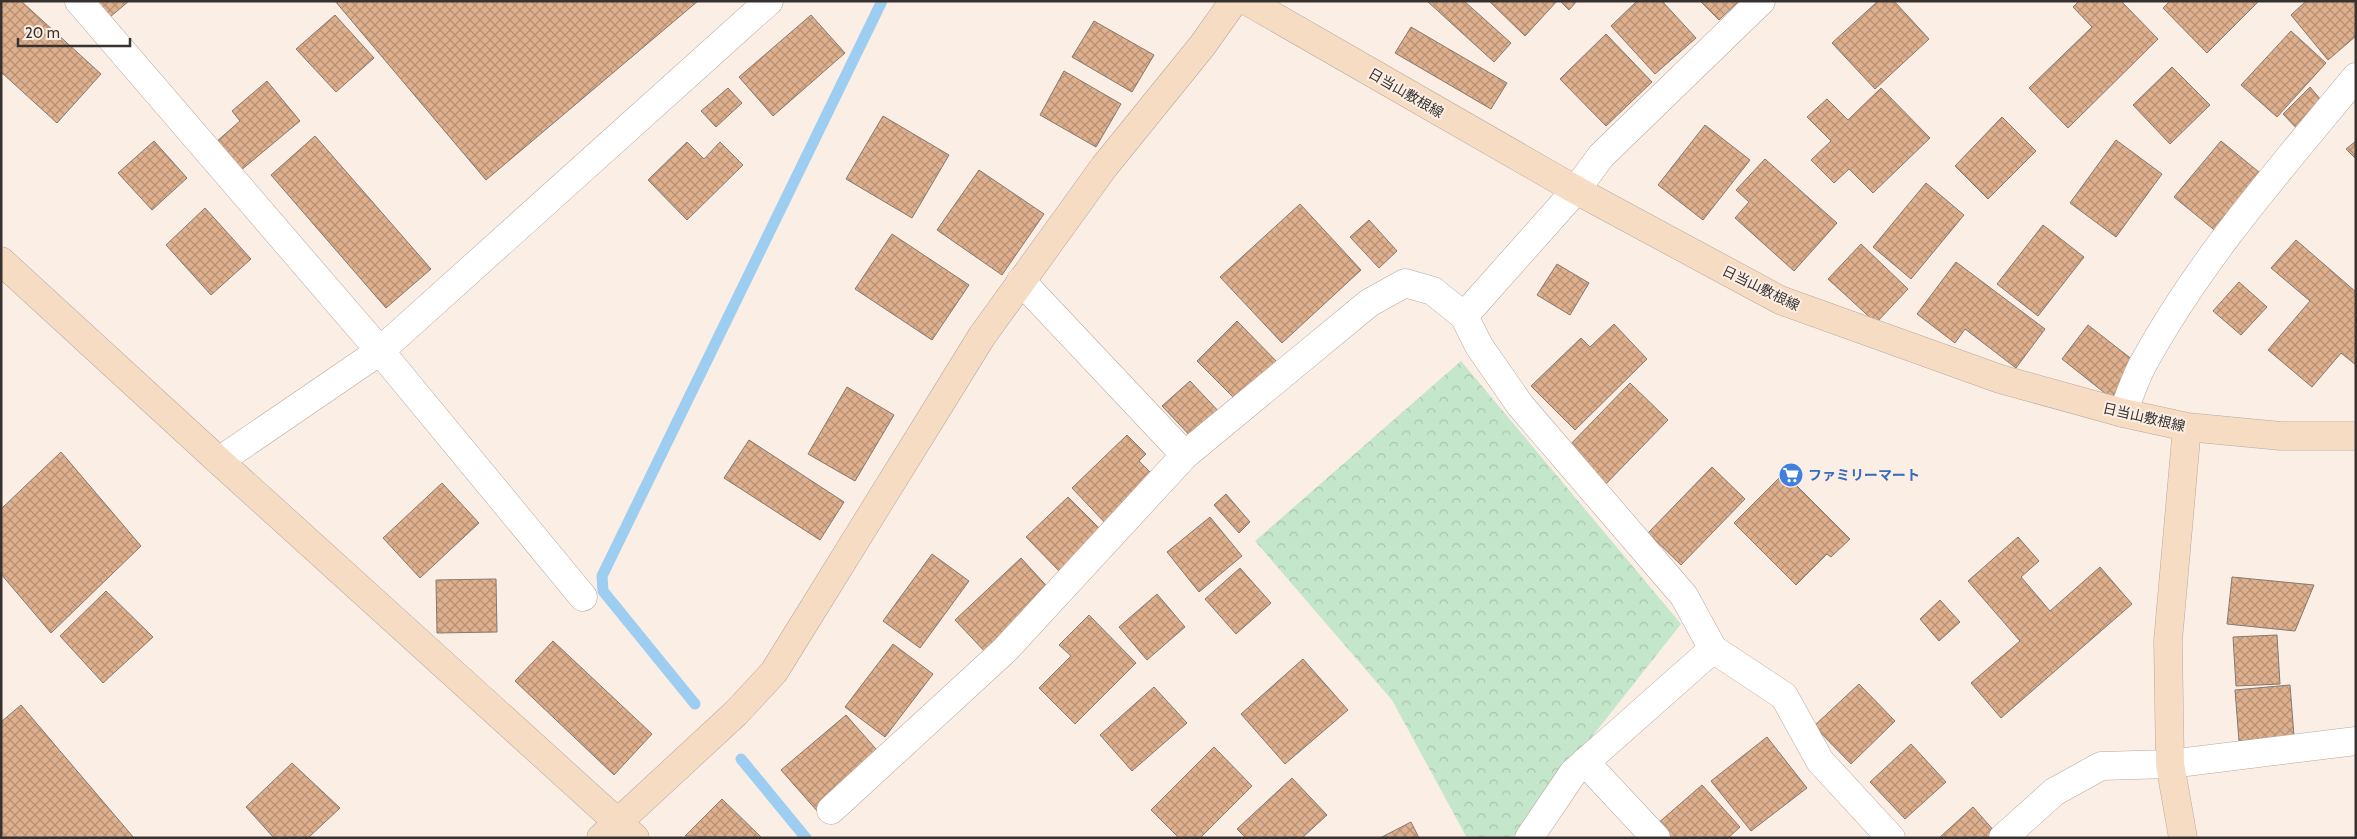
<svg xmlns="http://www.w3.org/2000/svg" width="2357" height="839" font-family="Cabin,'Noto Sans JP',sans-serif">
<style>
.park{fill:url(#park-crowns)}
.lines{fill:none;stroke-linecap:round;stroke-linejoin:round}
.stream{stroke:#9dcef1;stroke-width:11}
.building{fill:url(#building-cross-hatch);stroke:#857971}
.street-casing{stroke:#b6a9a1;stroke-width:29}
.secondary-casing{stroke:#b6a9a1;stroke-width:29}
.street{stroke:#fff;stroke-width:28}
.secondary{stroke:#f6dcc3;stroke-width:28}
.labels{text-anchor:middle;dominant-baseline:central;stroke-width:4;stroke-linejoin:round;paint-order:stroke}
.street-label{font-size:14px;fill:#37322f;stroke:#fbeee5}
.shop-label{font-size:14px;font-weight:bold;fill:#366cbe;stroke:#fbeee5;text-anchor:start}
</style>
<defs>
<pattern id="park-crowns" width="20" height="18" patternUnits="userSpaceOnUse" patternTransform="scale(1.25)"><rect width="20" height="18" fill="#c4e6ca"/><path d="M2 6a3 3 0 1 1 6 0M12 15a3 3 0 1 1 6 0" fill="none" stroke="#a9c6ae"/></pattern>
<pattern id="building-cross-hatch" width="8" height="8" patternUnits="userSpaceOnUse" patternTransform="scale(1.25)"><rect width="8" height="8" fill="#dfb08e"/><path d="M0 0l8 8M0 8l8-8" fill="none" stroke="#b69074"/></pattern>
</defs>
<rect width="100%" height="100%" fill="#fbeee5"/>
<path class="park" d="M1461 361 1681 624 1512 838H1467L1392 700 1255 541Z"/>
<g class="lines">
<path class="stream" d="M695 704 603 591 602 576 882 1
M741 759 806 838"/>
</g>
<path class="building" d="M1 1H21L101 74 57 123 1 72Z
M96 1H129L110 17Z
M335 1H698L486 180Z
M1427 1H1464L1511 43 1494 62Z
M1489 1H1557L1525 36Z
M1560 1H1577L1569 10Z
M1637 1H1662L1696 38 1655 74 1611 26Z
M1700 1H1739L1719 20Z
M1878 1H1894L1929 39 1875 89 1832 43Z
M2079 1H2121L2158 39 2068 128 2029 88 2092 27 2073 7Z
M2170 1H2259L2207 53 2163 8Z
M2306 1H2354L2356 3V36L2328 60 2291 15Z
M335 15 374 58 336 92 296 49Z
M811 15 845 53 773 116 739 77Z
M1094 21 1154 55 1132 92 1072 57Z
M1411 27 1507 83 1491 109 1395 53Z
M2291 31 2326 63 2277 117 2241 85Z
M1606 34 1652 82 1606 126 1560 79Z
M2172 67 2210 105 2170 144 2133 105Z
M1064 71 1121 104 1096 147 1040 115Z
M267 81 300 121 240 171 216 142 240 121 232 111Z
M2310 87 2326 106 2302 134 2283 114Z
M728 88 742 103 716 127 701 111Z
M1881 88 1930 138 1873 193 1849 169 1834 183 1811 160 1831 141 1807 117 1827 99 1848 120Z
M883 116 949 155 912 218 846 179Z
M2002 117 2036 151 1988 199 1955 166Z
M1705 125 1750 160 1703 220 1658 185Z
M315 136 431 269 386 308 271 175Z
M2116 140 2162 174 2116 237 2070 203Z
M154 141 187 178 152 210 118 173Z
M2221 141 2265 177 2218 233 2174 197Z
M2356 141V159L2346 149Z
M687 142 704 159 720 142 743 165 687 220 648 180Z
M1765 159 1837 223 1794 271 1735 218 1749 202 1736 190Z
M979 170 1044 214 1002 275 937 230Z
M1926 183 1964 215 1911 279 1873 247Z
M1300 204 1361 270 1282 343 1220 277Z
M205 208 251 259 211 295 166 245Z
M1369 220 1397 251 1379 268 1350 237Z
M2043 225 2084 257 2038 316 1997 284Z
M892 234 969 285 932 340 855 289Z
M2296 240 2356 292V365L2341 353 2312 387 2268 350 2310 301 2271 268Z
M1861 244 1908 289 1876 323 1828 279Z
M1956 262 2045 329 2016 368 1965 329 1955 343 1917 314Z
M1557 264 1589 283 1570 315 1537 295Z
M2239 282 2267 307 2241 335 2213 311Z
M1237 321 1281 366 1241 405 1197 361Z
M1614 324 1647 359 1575 430 1531 386 1581 338 1590 347Z
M2088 325 2138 364 2111 398 2062 359Z
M1190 381 1222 415 1195 441 1162 406Z
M1630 383 1668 420 1602 488 1564 451Z
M847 387 894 415 855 481 808 454Z
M1127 435 1146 454 1139 461 1157 479 1109 527 1072 488Z
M749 440 844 502 820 540 724 478Z
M61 452 141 546 51 633 1 574V509Z
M1712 467 1745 499 1681 565 1648 533Z
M1784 473 1850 539 1831 557 1827 554 1796 585 1734 523Z
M442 483 479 523 420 578 383 538Z
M1226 494 1250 522 1239 533 1214 505Z
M1068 497 1105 534 1063 575 1026 537Z
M1210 517 1242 556 1199 592 1167 552Z
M2018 537 2039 561 2021 577 2050 611 2100 567 2132 604 2001 718 1971 683 2020 641 1968 581Z
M932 554 969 581 920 648 883 621Z
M1021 558 1053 593 988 655 955 620Z
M1240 568 1271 603 1236 634 1205 599Z
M2232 577 2314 585 2295 631 2227 624Z
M496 579 497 632 437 633 436 580Z
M106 591 153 637 103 683 60 636Z
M1157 594 1185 627 1147 660 1119 627Z
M1940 600 1960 622 1939 641 1920 619Z
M1089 615 1136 663 1075 724 1039 688 1071 656 1059 645Z
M2277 635 2280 684 2236 686 2233 637Z
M553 641 652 734 614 775 515 681Z
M893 644 933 674 885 737 845 707Z
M1303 659 1348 710 1285 764 1241 714Z
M1859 684 1895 721 1851 764 1814 726Z
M2290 685 2294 736 2239 741 2235 690Z
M1154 687 1187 723 1132 771 1100 735Z
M21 705 134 838H1V722Z
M846 715 883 757 818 812 781 770Z
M1767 737 1807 788 1751 831 1711 781Z
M1911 744 1946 782 1905 819 1870 782Z
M1214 747 1252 786 1200 838H1179L1151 810Z
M292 763 340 808 308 838H274L246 807Z
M1292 778 1327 815 1302 838H1246L1237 829Z
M1702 785 1740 827 1728 838H1669L1657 824Z
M722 799 762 838 685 836Z
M1973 807 1996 833 1992 838H1939Z
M1411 822 1419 838H1380Z"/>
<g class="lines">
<defs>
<path id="street" d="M79 1 380 351 583 597
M1021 281 1185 455
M1464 316 1479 346 1520 405 1684 596 1713 649 1784 696 1820 761 1891 838
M2123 413C2129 397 2135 379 2143 364 2201 258 2280 169 2356 77
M219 461 380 351 769 1
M1585 762 1656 838
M831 810 1005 650 1185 455 1369 303 1405 283 1433 291 1464 316 1576 190 1601 156 1761 1
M1529 838 1573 773 1713 649
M2003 838 2054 792 2101 766 2170 764 2356 741"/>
<path id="secondary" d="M1247 1 1576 190 1780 300 2000 379 2123 413 2187 427 2281 436H2356
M1 261 219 461 635 838
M601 838 736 713 774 672 982 336 1104 167 1202 46 1234 1
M2183 838 2170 764 2168 641 2187 427"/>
</defs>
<use href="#street" class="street-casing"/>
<use href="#secondary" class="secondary-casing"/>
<use href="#street" class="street"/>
<use href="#secondary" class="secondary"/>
</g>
<defs>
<symbol id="supermarket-disc" viewBox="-11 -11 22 22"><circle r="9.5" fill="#3f7fe0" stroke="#fbeee5"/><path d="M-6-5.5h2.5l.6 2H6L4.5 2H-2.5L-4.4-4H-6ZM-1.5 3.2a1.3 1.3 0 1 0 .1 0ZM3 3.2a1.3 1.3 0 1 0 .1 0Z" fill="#fff"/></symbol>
</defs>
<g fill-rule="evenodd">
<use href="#supermarket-disc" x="1777" y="461" width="28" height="28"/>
</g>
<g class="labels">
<g class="street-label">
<text transform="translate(1406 93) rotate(30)">日当山敷根線</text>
<text transform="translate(1761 288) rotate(26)">日当山敷根線</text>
<text transform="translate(2144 417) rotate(13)">日当山敷根線</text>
</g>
<g class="shop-label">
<text x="1808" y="475">ファミリーマート</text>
</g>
</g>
<rect width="2357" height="839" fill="none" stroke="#37322f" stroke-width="5"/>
<path d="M18 38v8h112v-8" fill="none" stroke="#37322f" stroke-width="2.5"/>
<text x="25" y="38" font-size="15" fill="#37322f" stroke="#fbeee5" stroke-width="4" paint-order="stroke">20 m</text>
</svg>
